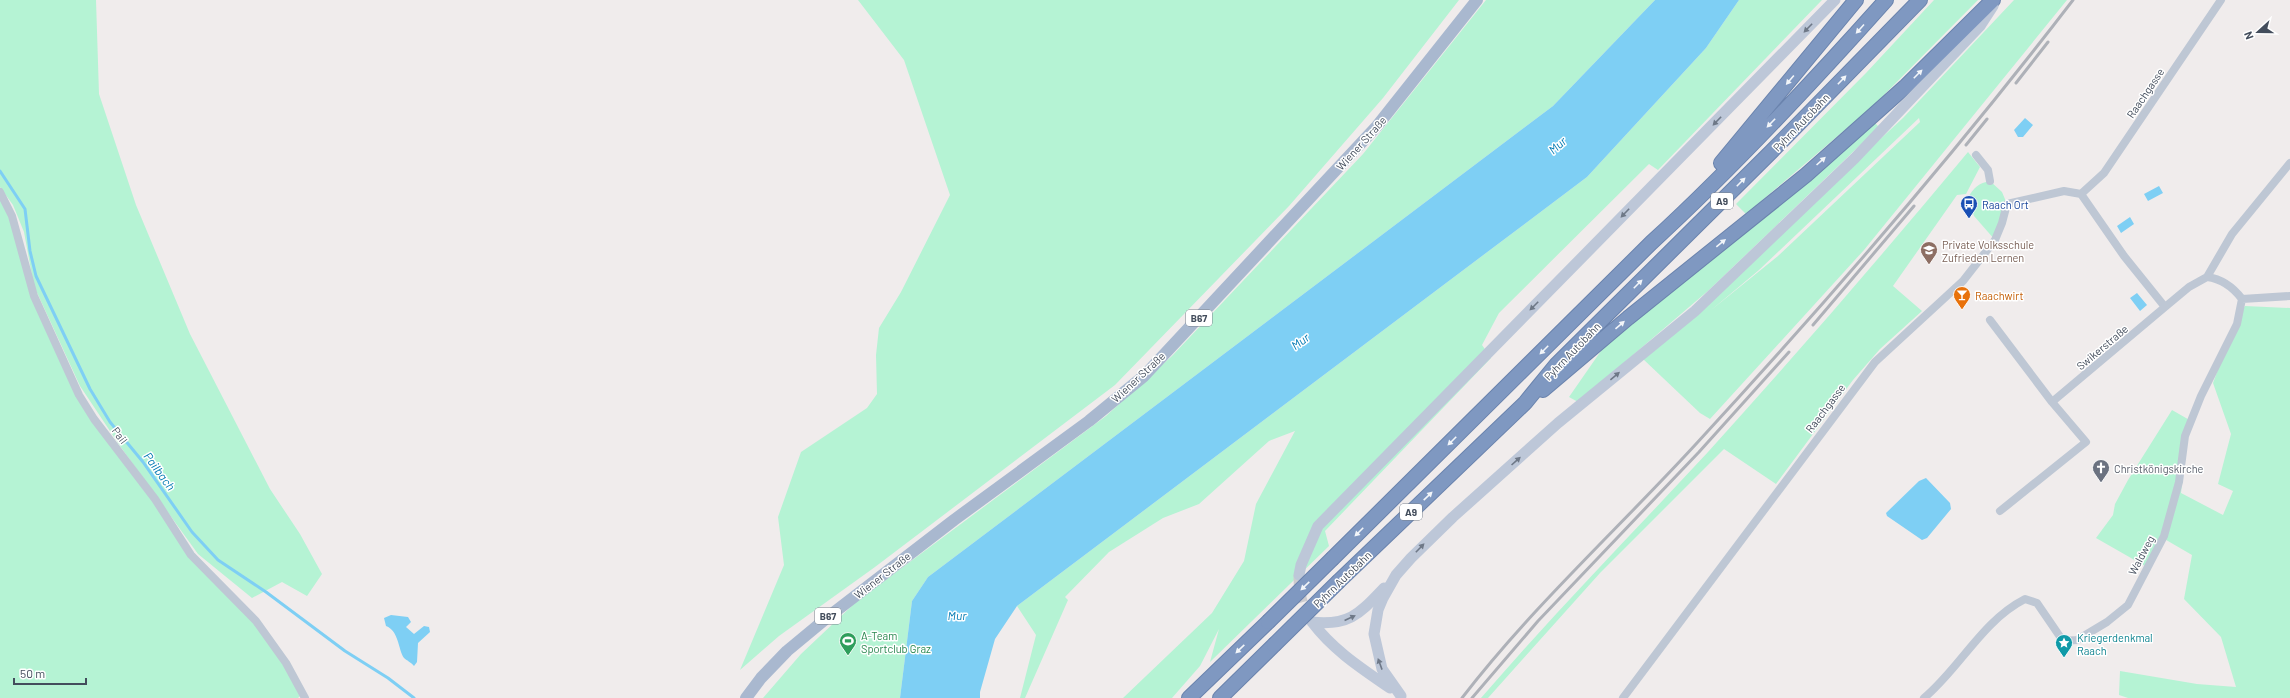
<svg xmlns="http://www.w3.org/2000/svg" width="2290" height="698" font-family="Barlow,sans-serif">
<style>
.green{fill:#b5f3d4;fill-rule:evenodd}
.water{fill:#7ecff4}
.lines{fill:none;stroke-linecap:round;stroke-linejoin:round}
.stream{stroke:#7ecff4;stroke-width:3}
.secondary-tunnel{stroke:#cdcccf;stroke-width:11;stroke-dasharray:11 5.5;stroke-linecap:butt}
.highway-casing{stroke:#6a83ad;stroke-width:16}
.street{stroke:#bec7d4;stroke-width:8}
.secondary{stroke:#bdc7d8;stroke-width:11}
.primary{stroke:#a9b8cf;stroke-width:12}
.highway{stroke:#7f98c1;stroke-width:14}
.rail{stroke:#aeb1b8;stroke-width:3}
.highway-bridge-casing{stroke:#6a83ad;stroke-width:16;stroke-linecap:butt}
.highway-bridge{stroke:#7f98c1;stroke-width:14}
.oneway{fill:#6e7887}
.oneway2{fill:#f2f5f9}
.labels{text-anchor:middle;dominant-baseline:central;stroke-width:3;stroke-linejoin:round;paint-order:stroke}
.shield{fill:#fff;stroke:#7b828d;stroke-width:1}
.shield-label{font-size:10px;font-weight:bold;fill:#434d5c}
.street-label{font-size:11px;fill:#434d5c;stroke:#fff}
.transit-label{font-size:11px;fill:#164399;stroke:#fff;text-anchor:start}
.education-label{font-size:11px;fill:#785e54;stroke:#fff;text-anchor:start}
.food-label{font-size:11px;fill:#c56008;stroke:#fff;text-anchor:start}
.worship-label{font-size:11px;fill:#5b616d;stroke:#fff;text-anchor:start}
.leisure-label{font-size:11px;fill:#27864d;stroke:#fff;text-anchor:start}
.culture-label{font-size:11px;fill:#0d838f;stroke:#fff;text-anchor:start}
.water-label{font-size:12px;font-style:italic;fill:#0079b2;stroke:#fff}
</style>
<rect width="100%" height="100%" fill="#f0ecec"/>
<path class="green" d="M0 0H96L99 94 136 205 190 334 270 489 300 534 322 574 307 596 282 582 252 598 198 554 120 446 80 386 34 286 24 232 13 205 0 187Z
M858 0H1459L1383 98 1289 206 1115 385 875 567 779 636 740 670 784 565 778 517 801 452 867 408 877 394 876 355 879 328 901 292 950 195 904 60Z
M1486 0H1655L1553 106 928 577 912 601 900 698H763L801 654 856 602 1106 416 1172 356 1363 154Z
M1739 0H1822L1658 170 1649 164 1499 313 1482 345 1491 358 1325 531 1329 546 1210 662 1219 629 1200 666 1172 698H1123L1212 613 1244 561 1256 504 1295 431 1269 441 1199 504 1163 518 1109 552 1065 597 1068 600 1025 698H1020L1036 635 1017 606 1587 177 1706 48Z
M1934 0H1978L1873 106 1746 214 1736 204 1866 73Z
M2014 0H2067L1864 250 1710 419 1700 413 1643 359 1903 118ZM1919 118 1920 122 1778 256 1710 311 1759 270Z
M1875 123 1879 127 1709 290 1578 402 1569 397 1603 348Z
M1968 152 1980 167 1966 194 1957 195 1893 286 1922 311 1880 349 1853 380 1776 484 1724 449 1600 573 1488 698H1481C1554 613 1632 534 1708 452 1797 354 1883 254 1968 152Z
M1990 181 2002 192 2007 204 1995 240 1974 216 1968 198C1973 188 1979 183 1990 181Z
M0 192 4 198 26 274 79 395 175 532 241 604 303 693 298 698H0Z
M2245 306 2290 308V698H2128L2119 695 2120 671 2197 684 2236 687 2221 637 2184 599 2192 555 2161 537 2145 566 2096 538 2113 515 2115 504 2128 480 2172 410 2193 422 2187 440 2181 493 2223 515 2233 491 2218 484 2231 434 2213 383 2235 323Z"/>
<path class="water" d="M1655 0H1739L1706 48 1587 177 1017 606 995 639 980 692V698H900L912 601 928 577 1553 106Z
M2025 118 2033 125 2023 137H2018L2014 130Z
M2159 186 2163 193 2148 201 2144 194Z
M2130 217 2134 224 2121 233 2117 226Z
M2137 293 2147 305 2140 311 2130 298Z
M1926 478 1950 503 1951 509 1927 538 1922 540 1887 516 1886 513 1919 481Z
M391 615 408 617 411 622 406 627 414 634 424 626 429 627 430 632 418 643 417 662 414 666C412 663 406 660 404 658 398 649 399 631 386 626L384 618Z"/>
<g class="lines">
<path class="stream" d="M0 171 25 209 30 251 36 276 90 389 110 422 143 462 192 532 218 560 266 592 345 651 388 678 414 698"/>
<path class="secondary-tunnel" d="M1299 575C1299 592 1301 606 1311 620"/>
<defs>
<path id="highway" d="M1721 163 1856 0
M1543 390 1628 318 1806 175 1906 86 1993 0
M1333 558 1651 243C1734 167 1811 84 1886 0
M1339 581 1525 403 1556 365 1771 152 1920 0
M1189 698 1268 622
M1220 698 1274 645"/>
</defs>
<use href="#highway" class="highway-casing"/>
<path class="street" d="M1976 155 1988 170 1990 181
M0 192 12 216 34 296 79 395 94 419 155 499 191 555 256 621 286 663 305 698
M2081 194 2104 173 2221 0
M2207 277C2222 279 2233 287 2242 299
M2242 299 2290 296
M1990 320 2052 402 2086 442 2000 511
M2052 402 2165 307
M1623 698 1875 362 1963 281 1995 240 2002 223 2007 204 2064 191 2081 194 2124 256 2165 307 2189 287 2207 277 2232 234 2290 163
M1924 698C1960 668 1982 621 2025 599L2037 603 2063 641 2077 640 2107 622 2128 605 2164 536 2179 482 2185 436 2201 396 2237 324 2242 299"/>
<path class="secondary" d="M1299 575 1301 565 1318 526 1835 0
M1312 622C1333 650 1361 668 1390 688
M1312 622C1350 626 1360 613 1384 588
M1401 696 1382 669 1374 634 1378 610 1383 598 1396 575 1411 558 1453 517 1558 423 1695 311 1855 158 1980 26 1993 6"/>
<path class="primary" d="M746 698 761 678 787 651 828 617 954 520 1089 421 1144 376 1377 126 1477 0"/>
<use href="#highway" class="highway"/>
<path class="rail" d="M2016 83 2048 42
M1966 145 1987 119
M1813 325 1914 206
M1462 698C1532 607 1618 529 1696 444 1828 301 1955 154 2073 0
M1472 698 1538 621 1699 452 1789 352"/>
<defs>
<path id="highway-bridge" d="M1268 622 1333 558
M1274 645 1339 581"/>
</defs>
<use href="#highway-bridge" class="highway-bridge-casing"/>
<use href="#highway-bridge" class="highway-bridge"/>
</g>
<defs><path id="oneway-solid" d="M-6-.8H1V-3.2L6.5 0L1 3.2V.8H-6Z"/></defs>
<g class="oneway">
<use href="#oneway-solid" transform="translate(1808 28) rotate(134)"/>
<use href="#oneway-solid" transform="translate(1717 121) rotate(134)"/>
<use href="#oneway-solid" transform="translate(1625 213) rotate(134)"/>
<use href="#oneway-solid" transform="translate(1534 306) rotate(135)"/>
<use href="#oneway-solid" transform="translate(1615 376) rotate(-40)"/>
<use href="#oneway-solid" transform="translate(1516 461) rotate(-42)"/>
<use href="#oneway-solid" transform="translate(1420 548) rotate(-46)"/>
<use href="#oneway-solid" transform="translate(1350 618) rotate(-25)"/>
<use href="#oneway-solid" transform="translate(1380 664) rotate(-110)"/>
</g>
<g class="oneway2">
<use href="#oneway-solid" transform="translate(1860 29) rotate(132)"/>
<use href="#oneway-solid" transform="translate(1918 74) rotate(-45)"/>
<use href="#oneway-solid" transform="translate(1790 80) rotate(130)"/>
<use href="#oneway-solid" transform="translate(1842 80) rotate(-46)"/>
<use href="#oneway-solid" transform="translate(1771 123) rotate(134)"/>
<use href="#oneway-solid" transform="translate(1821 161) rotate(-42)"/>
<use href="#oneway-solid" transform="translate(1741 182) rotate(-45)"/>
<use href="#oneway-solid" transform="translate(1721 243) rotate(-39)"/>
<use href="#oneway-solid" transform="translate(1638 284) rotate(-45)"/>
<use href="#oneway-solid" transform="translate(1620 325) rotate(-41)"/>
<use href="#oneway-solid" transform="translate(1544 350) rotate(135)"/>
<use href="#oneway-solid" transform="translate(1452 441) rotate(135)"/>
<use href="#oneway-solid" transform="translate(1428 496) rotate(-44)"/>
<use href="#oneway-solid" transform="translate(1359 532) rotate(135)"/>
<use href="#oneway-solid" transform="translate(1305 586) rotate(136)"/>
<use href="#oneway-solid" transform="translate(1240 649) rotate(136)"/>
</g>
<defs>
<symbol id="bus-pin" viewBox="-11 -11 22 30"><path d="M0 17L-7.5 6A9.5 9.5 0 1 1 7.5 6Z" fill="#1a4fb4" stroke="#fff"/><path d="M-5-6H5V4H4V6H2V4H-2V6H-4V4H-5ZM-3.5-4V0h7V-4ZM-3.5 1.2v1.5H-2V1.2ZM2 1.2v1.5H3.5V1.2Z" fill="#fff"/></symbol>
<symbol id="school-pin" viewBox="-11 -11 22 30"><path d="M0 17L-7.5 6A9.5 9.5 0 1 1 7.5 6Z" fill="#8d6e63" stroke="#fff"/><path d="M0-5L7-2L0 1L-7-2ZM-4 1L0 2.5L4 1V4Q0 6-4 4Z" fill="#fff"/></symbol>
<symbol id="bar-pin" viewBox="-11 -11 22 30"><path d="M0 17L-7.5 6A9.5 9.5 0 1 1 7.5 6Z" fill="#e8710a" stroke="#fff"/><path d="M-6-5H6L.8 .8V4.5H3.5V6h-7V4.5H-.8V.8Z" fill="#fff"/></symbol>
<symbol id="church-pin" viewBox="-11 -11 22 30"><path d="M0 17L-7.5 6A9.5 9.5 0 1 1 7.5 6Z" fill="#6b7280" stroke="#fff"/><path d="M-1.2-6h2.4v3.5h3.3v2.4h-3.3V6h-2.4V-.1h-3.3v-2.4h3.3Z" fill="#fff"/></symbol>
<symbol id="stadium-pin" viewBox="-11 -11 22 30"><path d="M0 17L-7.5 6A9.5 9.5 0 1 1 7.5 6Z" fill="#2e9e5b" stroke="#fff"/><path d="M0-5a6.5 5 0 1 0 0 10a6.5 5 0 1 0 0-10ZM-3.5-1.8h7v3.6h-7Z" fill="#fff"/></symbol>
<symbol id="sight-pin" viewBox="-11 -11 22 30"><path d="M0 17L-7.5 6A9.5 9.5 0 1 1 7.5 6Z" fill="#0f9aa8" stroke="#fff"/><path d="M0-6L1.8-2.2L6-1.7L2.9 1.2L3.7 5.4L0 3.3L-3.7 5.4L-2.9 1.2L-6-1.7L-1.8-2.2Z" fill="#fff"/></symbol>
</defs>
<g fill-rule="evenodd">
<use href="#bus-pin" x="1959" y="194" width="20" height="27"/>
<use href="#school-pin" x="1919" y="240" width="20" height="27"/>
<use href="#bar-pin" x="1952" y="285" width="20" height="27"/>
<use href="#church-pin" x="2091" y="458" width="20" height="27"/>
<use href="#stadium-pin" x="838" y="631" width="20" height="27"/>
<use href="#sight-pin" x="2054" y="633" width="20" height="27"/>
</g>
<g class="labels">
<g class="shield">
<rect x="1711" y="193" width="22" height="16" rx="3"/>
<rect x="1186" y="310" width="26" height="16" rx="3"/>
<rect x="1400" y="504" width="22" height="16" rx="3"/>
<rect x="815" y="608" width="26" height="16" rx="3"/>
</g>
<g class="shield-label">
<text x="1722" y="201">A9</text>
<text x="1199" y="318">B67</text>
<text x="1411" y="512">A9</text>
<text x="828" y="616">B67</text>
</g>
<g class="street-label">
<text transform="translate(2145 93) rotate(-56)">Raachgasse</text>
<text transform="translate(1801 122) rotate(-46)">Pyhrn Autobahn</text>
<text transform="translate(1361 143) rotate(-48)">Wiener Straße</text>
<text transform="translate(2102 347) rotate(-40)">Swikerstraße</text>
<text transform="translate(1572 351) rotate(-46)">Pyhrn Autobahn</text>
<text transform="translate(1138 377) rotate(-43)">Wiener Straße</text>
<text transform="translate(1825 408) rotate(-53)">Raachgasse</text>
<text transform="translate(120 435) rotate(53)">Pail</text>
<text transform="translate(2141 555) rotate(-62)">Waldweg</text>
<text transform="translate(882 575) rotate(-38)">Wiener Straße</text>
<text transform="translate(1342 579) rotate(-44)">Pyhrn Autobahn</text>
</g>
<g class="transit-label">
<text x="1982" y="204">Raach Ort</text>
</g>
<g class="education-label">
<text x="1942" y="244">Private Volksschule<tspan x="1942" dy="13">Zufrieden Lernen</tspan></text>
</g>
<g class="food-label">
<text x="1975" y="295">Raachwirt</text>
</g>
<g class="worship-label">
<text x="2114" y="468">Christkönigskirche</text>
</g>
<g class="leisure-label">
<text x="861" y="635">A-Team<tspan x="861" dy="13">Sportclub Graz</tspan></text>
</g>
<g class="culture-label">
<text x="2077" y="637">Kriegerdenkmal<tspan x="2077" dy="13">Raach</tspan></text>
</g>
<g class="water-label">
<text transform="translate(1557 145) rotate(-41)">Mur</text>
<text transform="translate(1300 341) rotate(-36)">Mur</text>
<text transform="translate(160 471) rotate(54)">Pailbach</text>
<text x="957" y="615">Mur</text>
</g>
</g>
<g transform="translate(2258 32) rotate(249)" stroke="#ffffff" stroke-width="3" paint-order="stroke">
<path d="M0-3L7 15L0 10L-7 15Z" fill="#434d5c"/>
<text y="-6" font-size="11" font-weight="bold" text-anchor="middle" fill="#434d5c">N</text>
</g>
<path d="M14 678v6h72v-6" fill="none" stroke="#434d5c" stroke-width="2"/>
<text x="20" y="678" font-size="12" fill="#434d5c" stroke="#ffffff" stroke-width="3" paint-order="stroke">50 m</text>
</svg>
